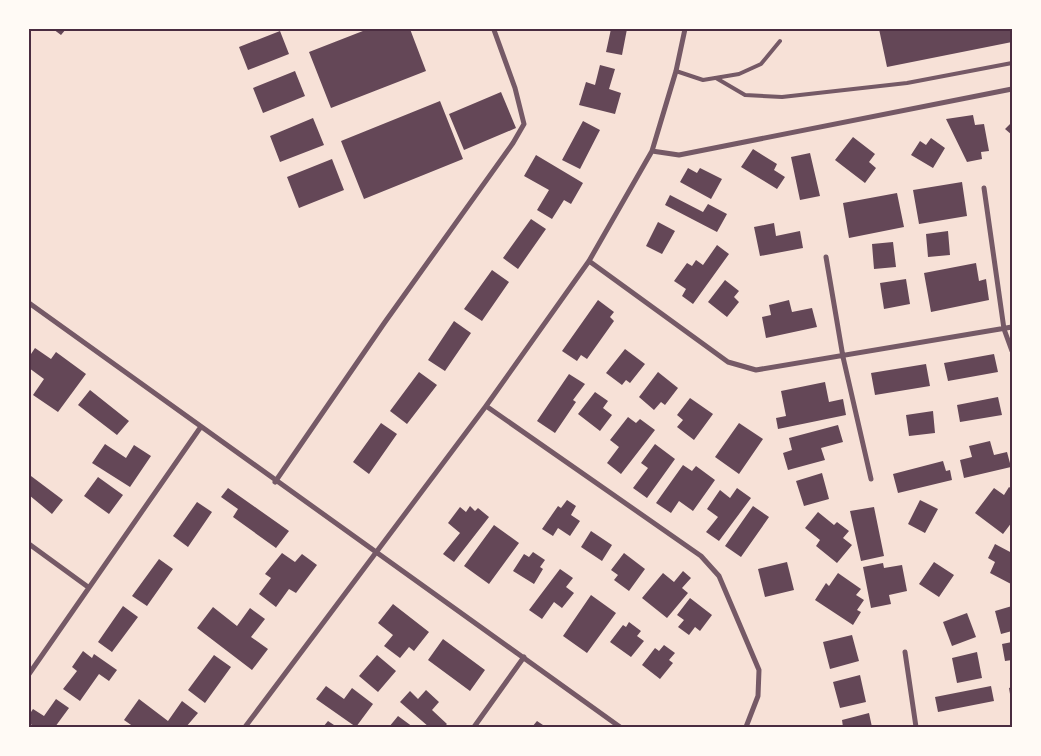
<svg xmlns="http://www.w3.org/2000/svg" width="1041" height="756" font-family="'DM Sans',sans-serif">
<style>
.building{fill:#644757}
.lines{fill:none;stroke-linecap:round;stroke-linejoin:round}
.service{stroke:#755966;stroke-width:4}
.minor{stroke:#755966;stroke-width:5}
.neatline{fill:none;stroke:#4a2c40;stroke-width:2}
</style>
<rect width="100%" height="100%" fill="#f7e1d7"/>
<path class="building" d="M53 29H66L61 35Z
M368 29H410L426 71 331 108 309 52Z
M611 29H627L622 55 606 52Z
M879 29H1012V42L887 67Z
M280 31 289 54 248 70 239 47Z
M600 65 615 69 609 89 621 93 615 114 579 105 586 82 595 85Z
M295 71 305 96 263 113 253 88Z
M501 92 516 128 464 150 449 114Z
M440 101 463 159 364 199 341 141Z
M973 115 975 125 984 124 989 151 981 152 982 159 967 162 946 119Z
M313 118 324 145 280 162 270 136Z
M583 121 600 130 580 169 562 160Z
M1012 122V135L1005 129Z
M853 137 875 154 869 162 876 168 865 183 835 160Z
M931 138 945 148 933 168 911 155 920 141 926 145Z
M753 149 777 164 774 170 785 177 777 189 741 167Z
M810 153 820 196 800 200 791 157Z
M536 155 583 183 571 204 564 200 552 219 537 210 549 190 524 176Z
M332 159 344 190 299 208 287 177Z
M688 168 697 173 700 168 722 179 711 199 680 182Z
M962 182 967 216 919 224 913 190Z
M897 193 904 227 849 238 843 203Z
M670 195 703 212 708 204 727 214 717 232 665 205Z
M531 219 546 229 518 269 503 258Z
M658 222 675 231 662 254 646 246Z
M774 223 776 236 800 231 803 248 760 256 754 227Z
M948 231 950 255 928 257 926 234Z
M893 242 896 267 874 269 872 244Z
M717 245 729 254 693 304 682 296 686 289 674 281 687 263 692 266 696 260 703 265Z
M976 263 979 281 986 279 989 300 931 312 924 273Z
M492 270 509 282 482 321 464 309Z
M906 279 910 304 884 309 880 283Z
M725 280 739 291 734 297 739 302 727 317 708 302Z
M598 300 614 312 610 317 614 321 587 359 581 355 577 361 562 351Z
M789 300 792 312 812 308 817 327 766 338 762 317 771 315 769 305Z
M454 321 471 333 445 371 428 360Z
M35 348 51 359 56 352 86 374 58 412 33 395 44 379 29 368V357Z
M625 349 645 364 630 383 626 380 622 385 606 373Z
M994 354 998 372 948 381 944 363Z
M926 364 930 386 875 395 871 373Z
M419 372 437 385 407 424 390 411Z
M658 372 678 388 665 405 661 402 654 410 639 397Z
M569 374 585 384 573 400 576 402 555 433 537 421Z
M825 382 829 402 843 399 846 415 778 429 776 418 786 416 781 391Z
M90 390 129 421 117 435 78 405Z
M595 392 608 401 603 408 612 415 600 431 578 414Z
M998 397 1002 415 960 422 957 405Z
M690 398 713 414 694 440 677 427 683 420 677 415Z
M933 411 935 433 909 436 906 415Z
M628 417 636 423 640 419 655 430 621 474 607 463 619 447 610 440Z
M381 423 397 434 369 474 353 462Z
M739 423 763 439 739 474 715 457Z
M838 425 843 442 821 448 825 460 788 470 783 453 792 450 789 438Z
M990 441 994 455 1007 452 1011 467 964 478 960 460 972 457 969 446Z
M105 444 126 458 134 445 151 456 130 487 92 463Z
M655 444 675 459 647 498 633 488 648 468 641 463Z
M943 461 946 471 950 470 952 480 898 493 893 474Z
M683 465 692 471 696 466 715 480 693 511 679 501 671 513 656 503Z
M822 473 829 499 804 506 796 481Z
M31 476 63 500 52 514 29 495V479Z
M98 477 123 495 109 514 84 496Z
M1009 487 1012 489V522L1003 534 975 513 994 488 1004 495Z
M228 488 289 531 276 548 233 517 238 509 221 497Z
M737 488 751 498 719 541 706 532 718 517 707 509 720 490 730 498Z
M567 500 576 506 571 515 580 521 570 536 558 528 553 536 542 529 558 506 561 508Z
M920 500 938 509 925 533 908 524Z
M197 502 212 512 188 547 173 536Z
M470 506 475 511 478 508 489 517 454 562 443 554 460 533 448 523 460 507 466 512Z
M753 506 769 517 741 557 725 546Z
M874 507 884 556 861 561 850 511Z
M818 512 834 525 837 522 849 531 843 538 852 545 837 563 816 546 820 540 805 528Z
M494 525 519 543 489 584 464 566Z
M591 531 612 545 602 561 581 547Z
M995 544 1012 553 1011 584 990 573 995 562 988 558Z
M533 552 545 560 540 567 543 569 534 584 513 571 524 554 529 557Z
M282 553 295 562 302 554 317 565 296 593 289 589 276 607 259 594 271 578 265 574Z
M624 553 645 569 629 591 614 580 618 575 611 570Z
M159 559 173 569 147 606 132 596Z
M787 562 794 590 765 597 758 569Z
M934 562 954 575 939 597 919 584Z
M883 563 884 568 902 565 907 591 889 595 891 604 871 608 863 567Z
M560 569 573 578 566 587 574 593 562 608 554 602 542 619 529 610Z
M683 571 691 578 682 588 688 593 667 618 642 598 663 573 674 582Z
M838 573 861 589 856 595 864 600 857 610 861 612 853 625 815 600 826 583 829 586Z
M591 595 616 613 587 653 563 636Z
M690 598 712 615 700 631 695 627 689 635 678 627 684 620 677 615Z
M393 604 429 632 414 651 409 647 400 658 384 646 393 635 378 623Z
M123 606 138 617 112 652 98 642Z
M1012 606V631L1001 634 995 611Z
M213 607 237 626 250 608 265 619 251 637 268 649 252 670 197 628Z
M967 613 976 637 952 646 943 622Z
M629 622 641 631 637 636 644 641 631 657 610 642 623 625 626 627Z
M852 635 859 661 830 669 823 642Z
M443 639 485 670 470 691 428 660Z
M1012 642V660L1005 661 1002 644Z
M664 645 675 653 669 660 673 663 660 679 642 665 655 648 659 651Z
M83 651 92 658 94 654 117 670 109 681 99 674 80 701 63 689 77 671 72 667Z
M977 652 982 678 957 683 952 658Z
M214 655 231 667 205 703 188 690Z
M377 655 396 671 378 692 359 676Z
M860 675 866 702 840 708 833 682Z
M326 686 344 699 352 688 373 704 356 727 316 699Z
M991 686 994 701 938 712 935 697Z
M1012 687V700H1011L1009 688Z
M426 690 439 702 432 710 447 724 444 727H429L400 702 410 691 418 699Z
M56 699 69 708 55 727H35L29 723V715L33 709 44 716Z
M139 699 168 721 182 701 198 713 186 727H134L124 720Z
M869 713 872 727H843L842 720Z
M398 716 413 727H389Z
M328 721 337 727H323Z
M537 721 546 727H532Z"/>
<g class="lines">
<path class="service" d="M676 71 703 80 739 74 761 64 780 41
M716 78 745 95 782 97 907 83 1012 63"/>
<path class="minor" d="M652 151 679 155 1012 89
M984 188 1004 329 1012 351
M826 257 843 357 871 479
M589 261 728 362 756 370 1012 327
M29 303 620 727
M486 406 701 556 719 576 759 670 758 696 746 727
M275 482 385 322 513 143 524 124 515 88 494 30
M29 544 88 587
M905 652 916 727
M29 674 200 428
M245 727 486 406 589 261 652 151 676 71 685 29
M474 727 524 657"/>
</g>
<rect width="1041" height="756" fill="none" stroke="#fffaf5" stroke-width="60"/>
<rect x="30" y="30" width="981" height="696" class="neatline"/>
</svg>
